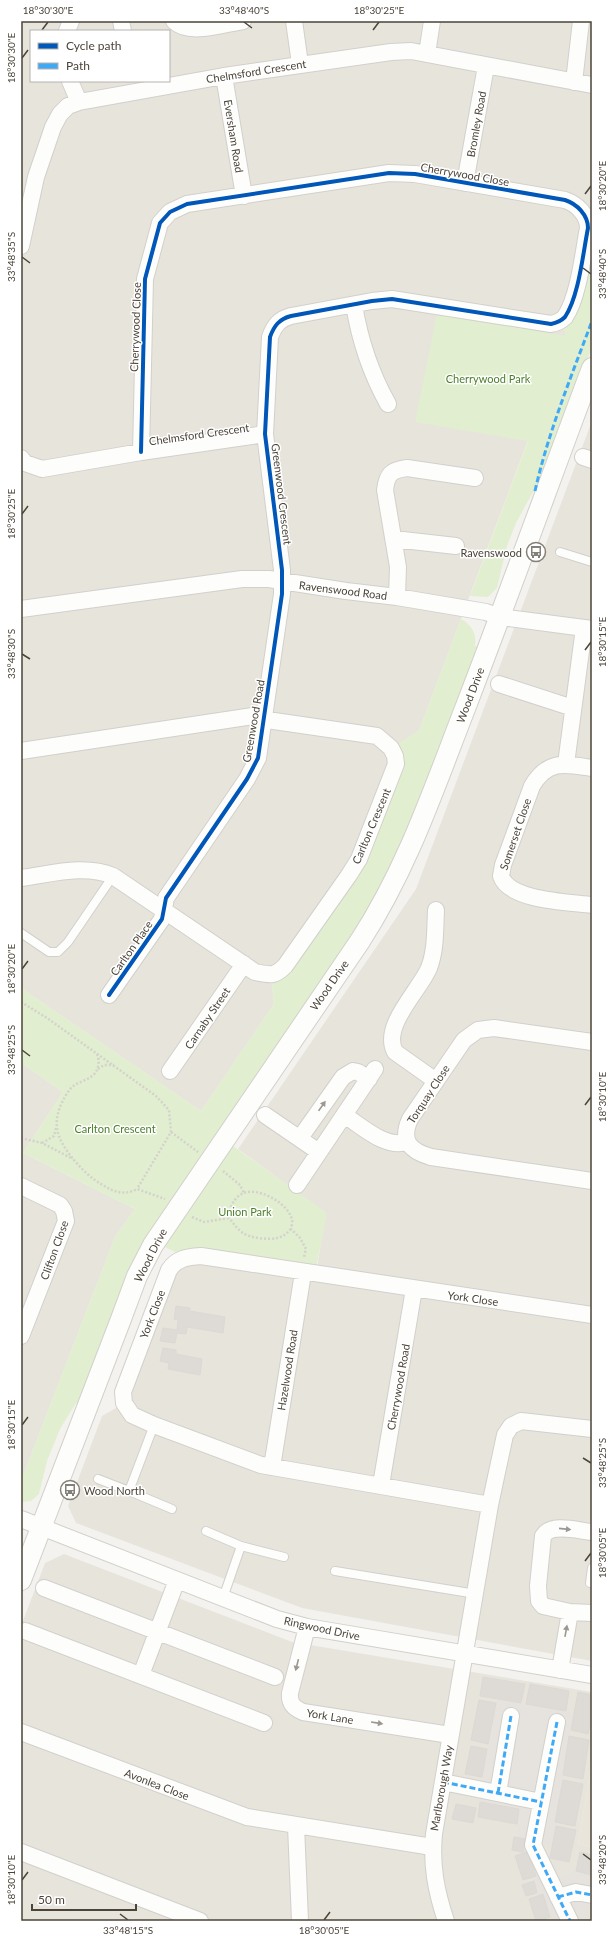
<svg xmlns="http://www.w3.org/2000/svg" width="613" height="1942" font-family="Lato,sans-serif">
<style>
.residential{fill:#e7e4dc;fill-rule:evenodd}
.education{fill:#eae5da}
.green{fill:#e1eecf}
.parking{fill:#e6e3df}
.building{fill:#dedbd6;stroke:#dcd9d4}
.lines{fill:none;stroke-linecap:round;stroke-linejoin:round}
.service-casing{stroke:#d2d0cb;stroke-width:10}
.minor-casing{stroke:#d2d0cb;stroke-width:18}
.tertiary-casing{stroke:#d2d0cb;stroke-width:22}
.path{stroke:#d3d2cc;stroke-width:2.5;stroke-dasharray:2 2;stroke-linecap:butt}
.service{stroke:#fdfdfc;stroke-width:8}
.minor{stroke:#fdfdfc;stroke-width:16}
.tertiary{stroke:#fdfdfc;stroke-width:20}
.quiet{stroke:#3fa9f5;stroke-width:3;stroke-dasharray:6 3;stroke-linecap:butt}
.cycleway-casing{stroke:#fff;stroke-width:6}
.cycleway{stroke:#0057b8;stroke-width:4}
.oneway{fill:#9b9791}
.ticks{fill:none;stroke:#4b4439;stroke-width:1.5}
.labels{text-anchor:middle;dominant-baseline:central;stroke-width:3;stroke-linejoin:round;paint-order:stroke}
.street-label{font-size:11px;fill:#4b4439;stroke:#fff}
.park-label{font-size:11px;fill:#4a7f2a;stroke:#fff}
.poi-label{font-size:11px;fill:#4b4439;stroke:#fff;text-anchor:end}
.neatline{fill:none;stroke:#4b4439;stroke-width:1.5}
.ticks-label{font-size:10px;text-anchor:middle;fill:#4b4439}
</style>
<rect width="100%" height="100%" fill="#f4f2ee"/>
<path class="residential" d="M22 21H592V207L585 214 567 336 419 731 393 747 366 846 271 976 274 1004 201 1111 21 988ZM31 31H169V81H31Z
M592 421V1661L302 1608 76 1523 68 1506 102 1416 123 1404 177 1260 316 1273 326 1213 238 1149 416 889Z
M21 1063 63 1092 23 1153 135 1209 115 1237 21 1481Z
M64 1554 292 1642 592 1692V1762L578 1844 592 1847V1921H21V1626L45 1563Z"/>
<path class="education" d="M592 1762V1847L578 1844Z"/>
<path class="green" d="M592 207V347L537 493 533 492 516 523 507 546 497 588 488 597 470 596 528 441 415 422 437 314 566 336 560 322 565 317 585 214Z
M461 619C472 625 477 634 475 646L479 647 421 799 388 875 353 934 147 1236 78 1404 76 1403 60 1429 47 1461 39 1494 31 1501 21 1502V1481L115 1237 135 1209 23 1153 63 1092 21 1063V988L201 1111 274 1004 271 976 366 846 392 747 419 731Z
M233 1146 327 1213 316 1268 189 1248 175 1252 165 1247 181 1221Z"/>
<path class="parking" d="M497 1698 574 1713 552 1846 544 1844 543 1848 552 1877 559 1878 576 1871 592 1875V1907H587L591 1921H552L543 1894 539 1895 537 1893 532 1877 536 1876 528 1852 522 1853 525 1840 518 1838 517 1824 519 1809 480 1802 482 1777Z"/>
<path class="building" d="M176 1306 190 1308V1311L225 1317 223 1333 187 1327 186 1334 177 1333 175 1343 160 1341 163 1328 177 1330 178 1320 174 1319Z
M163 1348 176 1350V1354L202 1359 200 1375 168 1369 169 1363 160 1361Z
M483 1677 525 1684 521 1703 480 1696Z
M530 1684 569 1691 566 1711 526 1704Z
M578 1692 592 1695V1717L588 1734 571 1730Z
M479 1700 496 1703 488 1744 471 1740Z
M569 1736 589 1740 583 1779 563 1775Z
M471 1746 487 1749 482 1777 465 1774Z
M563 1780 583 1784 575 1826 555 1822Z
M480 1802 519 1809 517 1824 478 1817Z
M456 1804 476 1808 473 1823 452 1819Z
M556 1826 576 1830 569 1862 550 1858Z
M514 1837 525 1839 523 1852 512 1850Z
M528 1851 536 1876 523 1880 515 1856Z
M580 1852 592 1855V1875L576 1871Z
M534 1881 537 1893 526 1896 522 1885Z
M543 1894 550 1917 536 1921 529 1899Z"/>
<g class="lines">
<defs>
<path id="service" d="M560 552 592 562
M21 933 49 952H58L68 942 113 876
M98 1479 129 1491 154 1425
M129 1491 172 1509
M206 1531 241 1546 284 1557
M335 1571 476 1594
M590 1583 592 1568
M223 1598 241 1546"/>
<path id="minor" d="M121 21 123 31
M174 21C189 36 223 24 243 21
M294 21 300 64
M67 31 71 21
M427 54 432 21
M224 76 244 196
M70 81 79 102
M574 82 581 21
M465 183 486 66
M21 246 36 177 53 127 60 114 68 106 79 102 224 76 391 52 411 51 592 85
M354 305C360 341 370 372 388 404
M583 457 592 460
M21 458 25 463 42 469 141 452 265 434
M394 539 456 546
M397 597 398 567 385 490C387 474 391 470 407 468L475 478
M21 609 242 579H269L346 591 397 597 486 612 500 617 592 629
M499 684 573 708
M21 751 253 716 274 721 377 736 391 748 395 756 396 764 359 859 349 875 285 966C274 977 270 975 255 972L113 876C84 864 52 874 21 878
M566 764 584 628
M592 768C565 764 548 759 532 786L503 865 501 876C509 901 569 902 592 905
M436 910C435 929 436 950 429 968 420 990 381 1026 395 1052L436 1081
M109 995 162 919 166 898 247 779 258 758 282 594V570L265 434 270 337C274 326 279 319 291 316L372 301 392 299 551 324C556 323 561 321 565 317 579 296 583 253 588 228 588 215 577 204 565 200L415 174 389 173 187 204 170 212 160 223 145 279 141 452
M592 1042 494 1028 478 1030 464 1040 410 1119C400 1141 410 1151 431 1157L592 1181
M170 1071 244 964
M265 1115 319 1152
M344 1115C362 1126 385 1149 407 1142
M300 1138 343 1077 353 1071 358 1072 369 1079
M297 1185 375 1069
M21 1186 60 1205 64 1211 66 1221 21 1336
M272 1467 303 1273
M381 1485 414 1289
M490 1505 261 1465 154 1425 132 1415 124 1403 123 1392 169 1270C177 1258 187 1257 201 1256L592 1315
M21 1519 277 1619 307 1627 592 1675
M44 1588 275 1677
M570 1612 592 1613
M307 1627 290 1693C289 1704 294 1708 303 1712L450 1735
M25 1631 264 1723
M560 1670 570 1612 543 1606 539 1601 538 1586 543 1536C551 1522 579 1531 592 1532
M141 1675 177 1580
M557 1722 533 1845 570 1921
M21 1732 247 1817 432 1847
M443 1782 541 1802
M498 1793 511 1716
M296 1826 300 1921
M21 1852 200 1921
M558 1897 576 1892 592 1895
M446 1921C436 1891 431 1865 434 1834L490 1505 505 1435 511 1426 521 1421 592 1429"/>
<path id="tertiary" d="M21 1580 121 1319 137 1276 153 1245 360 941C408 867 434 788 466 706 509 594 550 480 592 368"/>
</defs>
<use href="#service" class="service-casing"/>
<use href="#minor" class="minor-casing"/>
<use href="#tertiary" class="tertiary-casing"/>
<path class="path" d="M21 1002 47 1018 156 1096 169 1110 171 1132 137 1189
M97 1054C100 1061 99 1071 92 1076 86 1081 77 1082 71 1088 63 1098 55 1114 57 1128 59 1147 85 1175 101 1184 114 1192 123 1196 137 1189L165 1199
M98 1069 104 1065H114
M171 1132 198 1152
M21 1138 42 1143 73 1159
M42 1143 54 1136 56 1128
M223 1171 240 1185 244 1193
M192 1217 204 1222 229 1218
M291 1229C287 1233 283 1237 277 1238 268 1240 250 1238 243 1233 236 1228 232 1222 228 1216 230 1208 233 1200 240 1195 255 1184 289 1203 292 1220 293 1223 291 1227 291 1229L300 1238 306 1249 304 1257"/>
<use href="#service" class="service"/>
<use href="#minor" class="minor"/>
<use href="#tertiary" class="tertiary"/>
<path class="quiet" d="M535 491C548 433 571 377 592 321
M557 1722 533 1845 570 1921
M443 1782 541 1802
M498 1793 511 1716
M558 1897 576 1892 592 1895"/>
<defs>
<path id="cycleway" d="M109 995 162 919 166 898 247 779 258 758 282 594V570L265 434 270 337C274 326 279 319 291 316L372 301 392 299 551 324C556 323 561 321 565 317 579 296 583 253 588 228 588 215 577 204 565 200L415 174 389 173 187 204 170 212 160 223 145 279 141 452"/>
</defs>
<use href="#cycleway" class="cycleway-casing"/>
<use href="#cycleway" class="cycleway"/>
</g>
<defs><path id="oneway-solid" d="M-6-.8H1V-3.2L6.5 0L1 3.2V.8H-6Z"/></defs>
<g class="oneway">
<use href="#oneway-solid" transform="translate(322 1106) rotate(-55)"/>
<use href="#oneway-solid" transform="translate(565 1529) rotate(6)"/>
<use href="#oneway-solid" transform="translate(566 1631) rotate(-80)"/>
<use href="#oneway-solid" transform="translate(297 1665) rotate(104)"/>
<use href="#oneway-solid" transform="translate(377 1723) rotate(9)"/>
</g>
<path class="ticks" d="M244 22 252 28M42 30 48 22M373 30 379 22M22 58 28 50M585 194 591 186M22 257 30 263M583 268 591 274M22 514 28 506M585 650 591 642M22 654 30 659M22 969 28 961M22 1050 30 1056M585 1105 591 1097M22 1425 28 1417M583 1458 591 1463M585 1561 591 1553M583 1854 591 1860M22 1880 28 1872M120 1914 128 1920M324 1920 330 1912"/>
<defs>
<symbol id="bus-ring" viewBox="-11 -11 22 22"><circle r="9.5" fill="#fff" stroke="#868178" stroke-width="1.5"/><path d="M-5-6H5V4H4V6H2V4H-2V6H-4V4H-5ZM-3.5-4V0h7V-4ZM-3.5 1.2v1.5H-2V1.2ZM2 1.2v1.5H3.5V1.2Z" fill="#868178"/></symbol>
</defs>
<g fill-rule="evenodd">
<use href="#bus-ring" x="525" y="541" width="22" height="22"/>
<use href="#bus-ring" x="59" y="1479" width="22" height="22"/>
</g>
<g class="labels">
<g class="street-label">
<text transform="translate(256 71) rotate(-9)">Chelmsford Crescent</text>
<text transform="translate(476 124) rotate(-80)">Bromley Road</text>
<text transform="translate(234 136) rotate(81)">Eversham Road</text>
<text transform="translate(465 174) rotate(10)">Cherrywood Close</text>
<text transform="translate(135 327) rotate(-88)">Cherrywood Close</text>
<text transform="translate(199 434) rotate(-8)">Chelmsford Crescent</text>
<text transform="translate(282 494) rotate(83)">Greenwood Crescent</text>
<text transform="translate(343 590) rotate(7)">Ravenswood Road</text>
<text transform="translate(470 695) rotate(-69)">Wood Drive</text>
<text transform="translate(253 721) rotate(-80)">Greenwood Road</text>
<text transform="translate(371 826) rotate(-67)">Carlton Crescent</text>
<text transform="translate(515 834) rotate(-71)">Somerset Close</text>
<text transform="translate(131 948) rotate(-55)">Carlton Place</text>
<text transform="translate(329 985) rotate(-55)">Wood Drive</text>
<text transform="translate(207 1018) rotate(-56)">Carnaby Street</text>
<text transform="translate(428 1094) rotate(-57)">Torquay Close</text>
<text transform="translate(54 1250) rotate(-70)">Clifton Close</text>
<text transform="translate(150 1255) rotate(-63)">Wood Drive</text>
<text transform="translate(473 1298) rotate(8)">York Close</text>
<text transform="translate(152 1314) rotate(-69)">York Close</text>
<text transform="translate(287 1370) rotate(-81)">Hazelwood Road</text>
<text transform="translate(398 1387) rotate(-80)">Cherrywood Road</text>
<text transform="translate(322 1628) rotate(12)">Ringwood Drive</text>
<text transform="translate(330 1716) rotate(9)">York Lane</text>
<text transform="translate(157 1784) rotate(21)">Avonlea Close</text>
<text transform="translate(441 1788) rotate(-80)">Marlborough Way</text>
</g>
<g class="park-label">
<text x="488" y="378">Cherrywood Park</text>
<text x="115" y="1128">Carlton Crescent</text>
<text x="245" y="1211">Union Park</text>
</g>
<g class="poi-label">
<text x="522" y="552">Ravenswood</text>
<text x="84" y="1490" text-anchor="start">Wood North</text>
</g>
</g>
<rect width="613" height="1942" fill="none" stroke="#ffffff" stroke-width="44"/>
<rect x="30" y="30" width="140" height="52" fill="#ffffff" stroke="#b7b4b0"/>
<rect x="38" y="43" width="20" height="6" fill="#0057b8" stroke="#b7b4b0"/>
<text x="66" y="50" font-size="12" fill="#4b4439">Cycle path</text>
<rect x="38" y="63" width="20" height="6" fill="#3fa9f5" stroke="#b7b4b0"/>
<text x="66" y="70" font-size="12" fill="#4b4439">Path</text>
<path d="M32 1904v6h104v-6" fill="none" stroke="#4b4439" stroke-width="2"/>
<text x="38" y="1904" font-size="12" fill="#4b4439" stroke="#ffffff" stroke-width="3" paint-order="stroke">50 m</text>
<rect x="22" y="22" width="569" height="1898" class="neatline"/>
<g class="ticks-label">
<text x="48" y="14">18°30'30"E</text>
<text x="244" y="14">33°48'40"S</text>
<text x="379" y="14">18°30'25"E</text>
<text transform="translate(11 58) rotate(-90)" y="4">18°30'30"E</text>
<text transform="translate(602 186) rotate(-90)" y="4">18°30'20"E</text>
<text transform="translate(11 257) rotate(-90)" y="4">33°48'35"S</text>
<text transform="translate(602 274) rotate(-90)" y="4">33°48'40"S</text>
<text transform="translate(11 514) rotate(-90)" y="4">18°30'25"E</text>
<text transform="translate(602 642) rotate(-90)" y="4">18°30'15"E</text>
<text transform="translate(11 654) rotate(-90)" y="4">33°48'30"S</text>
<text transform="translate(11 969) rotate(-90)" y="4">18°30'20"E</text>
<text transform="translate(11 1050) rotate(-90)" y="4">33°48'25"S</text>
<text transform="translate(602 1097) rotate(-90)" y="4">18°30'10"E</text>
<text transform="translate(11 1425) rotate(-90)" y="4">18°30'15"E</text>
<text transform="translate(602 1463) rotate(-90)" y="4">33°48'25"S</text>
<text transform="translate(602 1553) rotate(-90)" y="4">18°30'05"E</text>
<text transform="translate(602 1860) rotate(-90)" y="4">33°48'20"S</text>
<text transform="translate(11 1880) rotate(-90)" y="4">18°30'10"E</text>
<text x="128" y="1934">33°48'15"S</text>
<text x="324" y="1934">18°30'05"E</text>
</g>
</svg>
